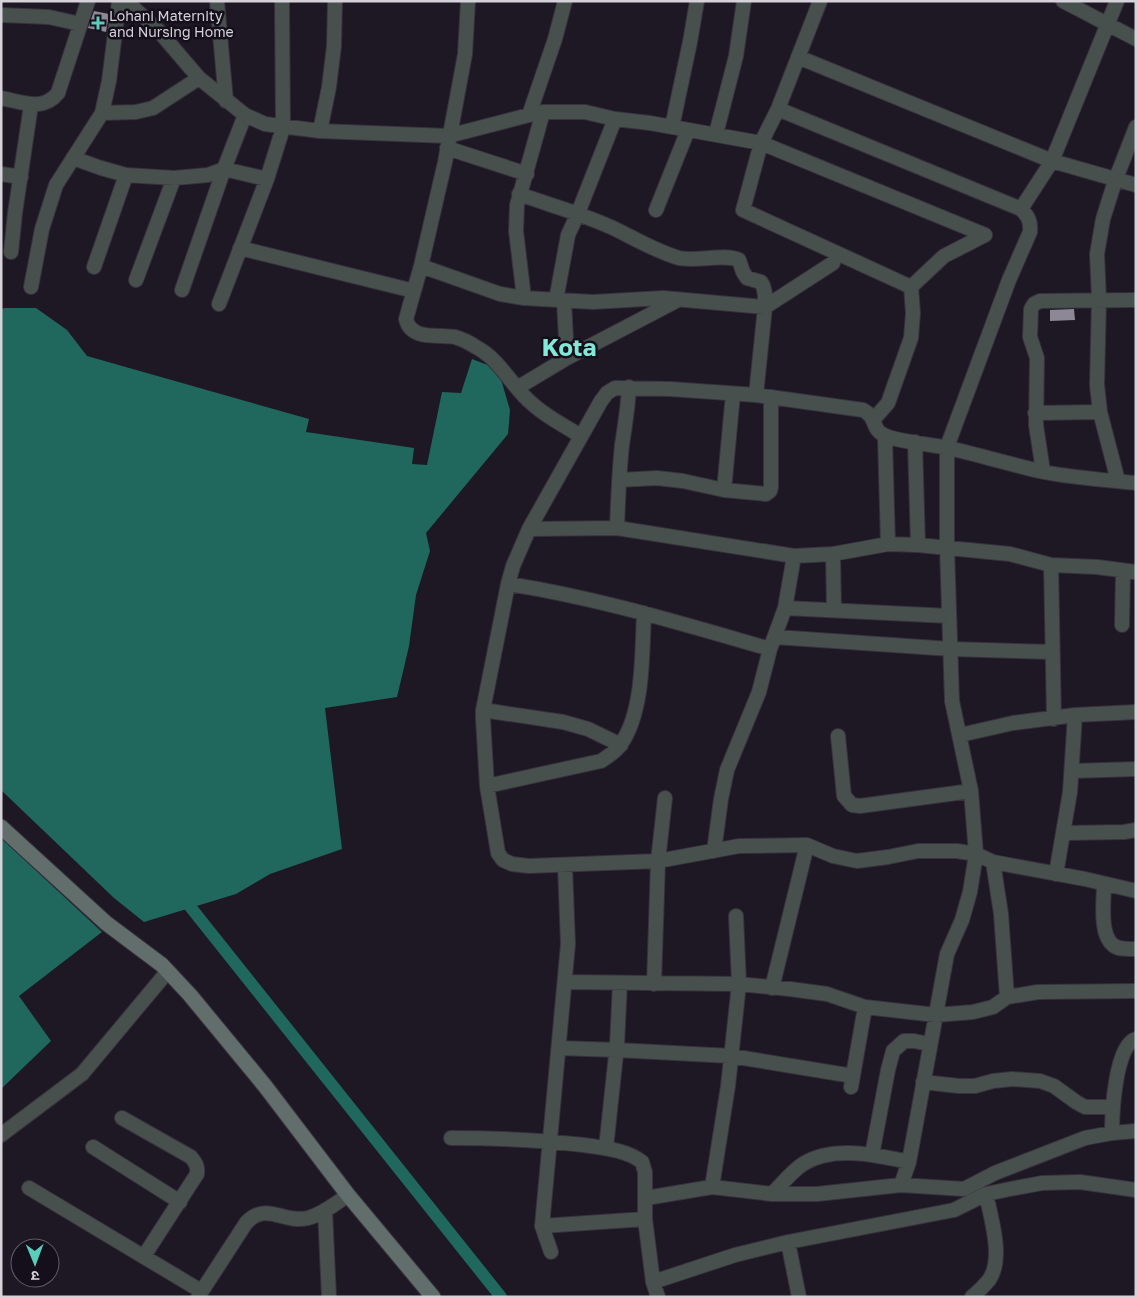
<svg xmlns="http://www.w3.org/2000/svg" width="1137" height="1298" font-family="'Golos Text','Noto Sans Devanagari',sans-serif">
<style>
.water{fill:#20675d}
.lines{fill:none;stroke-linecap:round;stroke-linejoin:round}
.canal{stroke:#20675d;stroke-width:12}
.building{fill:#8d8896}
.street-casing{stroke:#37323d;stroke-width:16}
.secondary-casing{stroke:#37323d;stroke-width:17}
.street{stroke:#48504e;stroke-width:14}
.secondary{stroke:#616e6b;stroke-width:15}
.poi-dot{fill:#5acebd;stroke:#140f1a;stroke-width:2}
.labels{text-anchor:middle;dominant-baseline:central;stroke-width:5;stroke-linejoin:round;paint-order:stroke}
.poi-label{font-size:14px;fill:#d5d2da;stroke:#140f1a;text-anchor:start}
.town-label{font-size:24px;font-weight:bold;fill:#82e9d8;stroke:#140f1a}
</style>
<rect width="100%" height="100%" fill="#1d1824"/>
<path class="water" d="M5 308H36L67 330 87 356 309 419 306 432 414 448 412 464 427 465 442 392 461 393 472 359 498 369 510 410 508 434 426 533 430 551 416 595 409 646 397 697 325 708 342 849 270 874 236 894 144 922 114 898 1 790V309Z
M1 838 102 932 19 996 51 1041 1 1089Z"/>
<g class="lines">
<path class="canal" d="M180 894 501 1297"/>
</g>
<path class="building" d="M94 11 109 14 106 32 88 28Z
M1074 309 1075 320 1050 321V310Z"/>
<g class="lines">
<defs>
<path id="street" d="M126 1 158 30 199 78 245 115 265 124 320 131 448 136 529 115 543 112H585L615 119 650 123 761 143 985 235
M217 1 226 101
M468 1 465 54 445 162 421 266 406 319C411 341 438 334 455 337 462 339 470 343 476 347 497 358 508 379 524 396 540 413 561 424 581 436
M820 1 778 109 761 143 743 210 911 287 944 256 985 235
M1063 1 1136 39
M1 15 49 17 80 24
M798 57 1052 161 1136 185
M1 98C22 102 43 112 58 93L88 1
M778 109 1021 209C1028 216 1031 221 1030 232L1009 280 947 447V548L952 701 971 791 976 854 970 892 962 920 947 954 909 1162 901 1185
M102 113 136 112 153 108 199 78
M529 115 555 39 565 1
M672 127 690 42 697 1
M320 131 329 87 334 46 335 1
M716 134 736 56 744 1
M447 148 527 174
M73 158 101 168 126 175 174 178 208 175 224 169 267 179
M1 174 21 177
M519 194C550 205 583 214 613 228 634 238 655 251 679 258 696 262 725 253 739 260L743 272 747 278 761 282C766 289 765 298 765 307L756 395
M1021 209 1052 161 1117 1
M656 210 688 130
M240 248 414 291
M11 252 15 213 31 105
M421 266 500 294 524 298 593 302 663 298 765 307 833 263
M94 267 126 175
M136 280 174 178
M31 287 42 229 56 185 102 113 109 81 119 1
M182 290 224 169 245 115
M524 298 516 231 517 205 543 112
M556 300 568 235 578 213 615 119
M564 301 567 358
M219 304 267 179 283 128 282 1
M517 388 567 358 678 300
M1035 413 1100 412
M874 419 888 403 911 338 913 313 911 287
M885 437 888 544
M915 442 918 545
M1043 471 1036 425 1037 358 1030 337 1031 309 1034 304 1040 301 1136 300
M619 480 657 478 683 481 724 490 766 494 770 491 771 487V397
M1118 481 1100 412 1097 385 1099 299 1097 254 1103 219 1115 181 1136 127
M1136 483C1105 480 1075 478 1044 472 1012 465 980 455 948 448 932 444 897 442 884 435 871 429 878 418 863 410L756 395 670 389 615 388 607 393 601 401 529 529 513 566 508 584 483 710V719L487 786 498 853 503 860 512 864 529 866 658 861 739 846 807 845 833 856 857 861 888 857 918 851H957L976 854 993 862 1085 879 1136 891
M724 490 733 394
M617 528C618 500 619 473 622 445 625 425 628 408 629 387
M529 529 617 528 794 556 833 554 888 544 918 545 1010 554 1051 565 1097 567 1136 572
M833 554 834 610
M1051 565 1054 719
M508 584C598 598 683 624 770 649
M785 608 949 616
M1122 625 1123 571
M775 637 951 649 1052 652
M483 710 563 722 588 729 621 745
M960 735 1013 723 1075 715 1136 712
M838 736 844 796 852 805 860 806 971 791
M1072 771 1136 769
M487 786 601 761C608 756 616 752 621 744 644 711 642 652 644 613
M1064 833 1124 832 1136 830
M714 851 721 799 727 770 759 692 770 649 785 608 794 556
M993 862 1001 914 1007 997
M1056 874 1070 792 1075 715
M1104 884C1104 900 1099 934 1113 945 1119 950 1128 949 1136 949
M565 982 739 984 790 989 827 994 865 1007 936 1015 973 1012 993 1007 1007 997 1038 992 1136 991
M654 984 658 861 665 798
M772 988 807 845
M559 1048 617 1050 731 1056 853 1076
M923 1082 959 1086H975L993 1081 1012 1079 1040 1081 1054 1086 1076 1102 1085 1107H1113
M851 1087 865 1007
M122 1118 191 1157C196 1163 198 1167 197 1174L144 1256
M1112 1133C1112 1114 1115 1045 1136 1039
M1 1135 82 1074 168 971
M451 1138C495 1138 540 1140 584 1145 604 1148 627 1150 642 1162L645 1172V1219L653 1282 658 1297
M93 1147 180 1202
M606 1148 617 1045 620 983
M872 1155 888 1070 893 1051 904 1041H914L929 1044
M712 1187 728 1086 739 984 736 916
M29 1188 201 1291
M772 1194C782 1184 792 1171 803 1164 833 1145 877 1155 909 1162
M646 1198 712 1187 772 1194H817L901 1185 964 1189 995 1173 1085 1138 1112 1133 1136 1131
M325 1210 329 1297
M542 1226 645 1219
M788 1242 799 1297
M551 1252 542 1226 568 944 565 866
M653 1282 735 1255 788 1242 954 1210 986 1194 1010 1189 1042 1183 1080 1182 1136 1190
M198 1297 246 1223C266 1201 284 1224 308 1218 323 1214 336 1203 348 1195
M972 1297C978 1292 984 1286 989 1280 1004 1259 991 1218 986 1194"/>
<path id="secondary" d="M1 827 106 923 162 965 190 995 265 1086 348 1195 433 1297"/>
</defs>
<use href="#street" class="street-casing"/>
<use href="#secondary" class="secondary-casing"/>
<use href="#street" class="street"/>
<use href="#secondary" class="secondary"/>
</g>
<path class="poi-dot" d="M95.5 15.5h5v5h5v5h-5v5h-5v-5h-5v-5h5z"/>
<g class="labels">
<g class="poi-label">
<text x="109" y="15">Lohani Maternity<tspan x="109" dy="16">and Nursing Home</tspan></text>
</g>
<g class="town-label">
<text x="569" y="346">Kota</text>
</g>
</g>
<rect width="1137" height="1298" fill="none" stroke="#d5d2da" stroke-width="5"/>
<g transform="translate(35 1263) rotate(179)"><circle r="24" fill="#140f1a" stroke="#615d67"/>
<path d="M0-4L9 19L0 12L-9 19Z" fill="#5acebd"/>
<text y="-8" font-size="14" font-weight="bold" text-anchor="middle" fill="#d5d2da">उ</text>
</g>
</svg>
